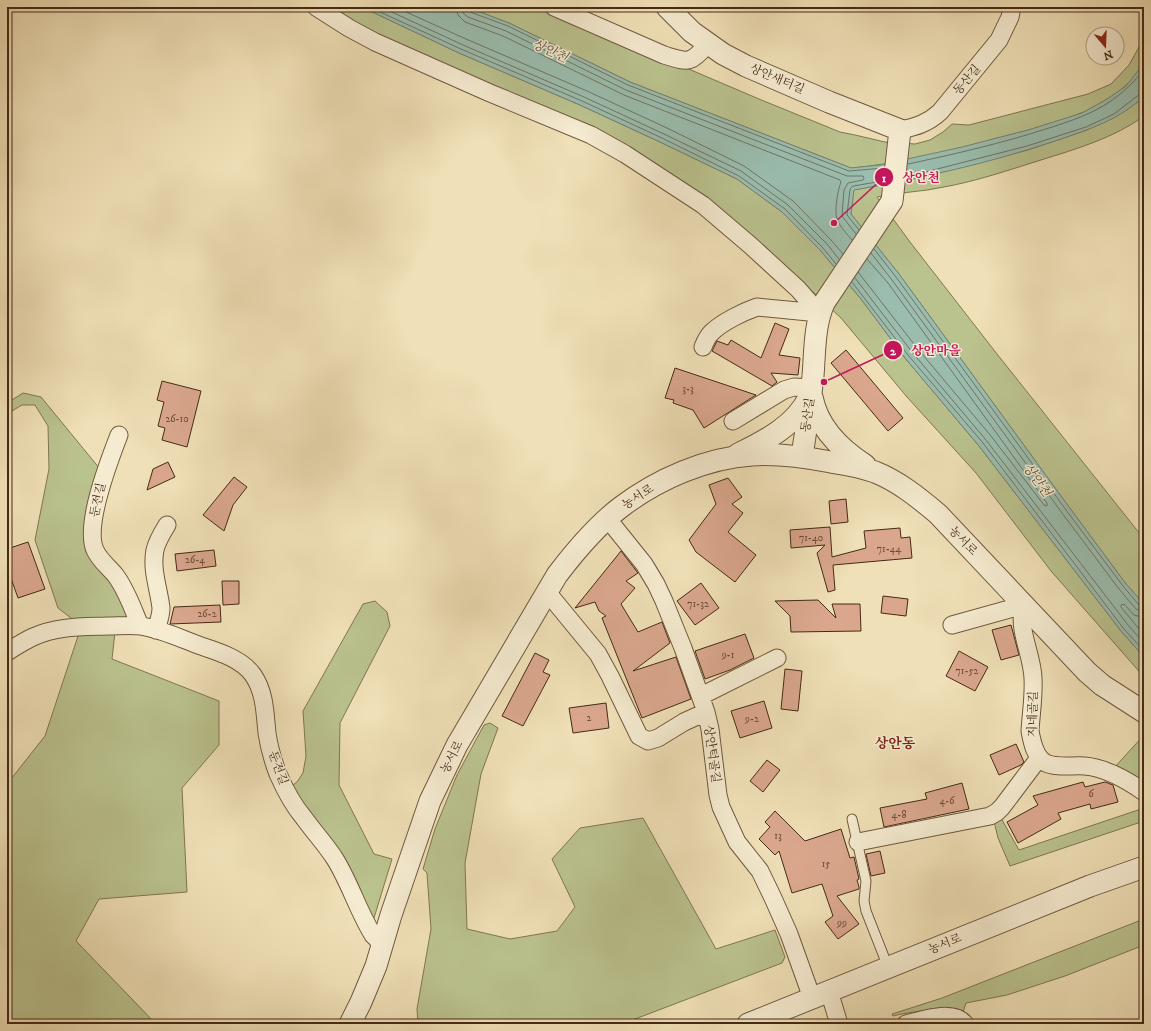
<svg xmlns="http://www.w3.org/2000/svg" width="1151" height="1031" font-family="'IM FELL DW Pica','Noto Serif KR',serif">
<style>
.green{fill:#bac28e;stroke:#807652}
.water{fill:#9abdaf;stroke:#788272}
.lines{fill:none;stroke-linecap:round;stroke-linejoin:round}
.shore{stroke:#707462;stroke-width:1}
.building{fill:#daa78d;stroke:#452a16}
.service-casing{stroke:#70583e;stroke-width:11}
.minor-casing{stroke:#70583e;stroke-width:19}
.tertiary-casing{stroke:#70583e;stroke-width:23}
.service{stroke:#f5ebd0;stroke-width:9}
.minor{stroke:#f5ebd0;stroke-width:17}
.tertiary{stroke:#f5ebd0;stroke-width:21}
.labels{text-anchor:middle;dominant-baseline:central;stroke-width:3;stroke-linejoin:round;paint-order:stroke}
.number-label{font-size:10px;fill:#6a4934}
.street-label{font-size:12px;fill:#452a16;stroke:#f5ebd0}
.water-label{font-size:13px;font-style:italic;fill:#5a4f3c;stroke:#f5ebd0}
.quarter-label{font-size:14px;font-weight:bold;fill:#7a1f14;stroke:#f5ebd0}
.leader{fill:none;stroke:#c2185b;stroke-width:1.5}
.callout-dot{fill:#c2185b;stroke:#f5ebd0;stroke-width:1.5}
.mark-label{font-size:12px;text-anchor:middle;font-weight:bold;fill:#fff}
.callout-label{font-size:13px;text-anchor:middle;font-weight:bold;fill:#c2185b;stroke:#f5ebd0;stroke-width:3;stroke-linejoin:round;paint-order:stroke}
</style>
<rect width="100%" height="100%" fill="#f0e0b7"/>
<filter id="stains"><feTurbulence type="fractalNoise" baseFrequency=".005" numOctaves="4"/><feColorMatrix values="0 0 0 0 .2 0 0 0 0 .09 0 0 0 0 .02 0 0 0 .5 -.17"/></filter>
<radialGradient id="worn" r=".72"><stop offset=".6" stop-color="#630" stop-opacity="0"/><stop offset="1" stop-color="#630" stop-opacity=".3"/></radialGradient>
<path class="green" d="M326 7H362L459 53 580 105 660 142 737 179 782 212 820 250 861 299 905 358 979 446 1121 631 1144 657V677L1051 571 976 473 907 397 841 318 755 238 708 201 385 40Z
M467 7H545L662 59 691 70 759 99 840 132 855 135 885 142 915 144 930 140 943 132 952 124 969 125 1088 94 1111 84 1129 65 1144 38C1144 44 1146 60 1143 65 1132 85 1102 105 1081 113 1052 125 1021 132 991 140 945 152 898 164 851 168L630 82 509 23Z
M1144 96V116C1114 138 1076 149 1041 160 1009 170 977 181 944 187 922 192 899 192 877 197L910 242 997 354 1144 539V604L1126 584 1069 507 899 274 851 214 853 190 910 180 1028 150 1087 130 1138 102Z
M23 393 41 397 100 469 90 510 109 576 131 617 76 622 58 608 35 540 49 469 48 426 35 405H22L7 414V403Z
M375 601 387 612 390 626 340 723 339 785 374 854 392 859 374 918 370 916 290 787 297 782 303 773 306 756 303 711 363 604Z
M115 632 112 659 219 701V745L182 788 187 892 99 899 76 941 156 1024H7V784L45 736 79 633Z
M490 723 498 728 481 774 465 863 467 929 510 939 557 931 575 907 552 859 580 828 643 818 716 949 775 930 785 957 782 963 622 1024H418L417 1009 431 929 427 873 423 869 435 829 457 775 484 725Z
M1144 735V785L1114 768Z
M1144 808V821L1010 866 998 838 994 821 1001 818 1019 850Z
M1144 919V945L1065 976 1007 995 966 1003 963 1012C937 1009 918 1010 893 1016L892 1014 942 998Z"/>
<path class="water" d="M362 7H467L509 23 630 82 851 168 880 165 962 147 1028 130 1082 113 1107 99 1126 86 1144 63V96C1120 120 1087 130 1055 141 990 163 922 178 854 190L851 214 899 274 1069 507 1126 584 1144 604V657L1121 631 979 446 905 358 861 299 820 250 782 212 737 179 660 142 580 105 459 53Z"/>
<g class="lines">
<path class="shore" d="M369 7 461 49 582 101 662 138 739 176 785 209 823 248 836 264
M381 7 463 45 584 97 664 134 741 171 788 205 827 244 839 259
M395 7 466 39 587 91 667 128 744 166 793 201 831 240 843 254
M456 7 458 15 465 22 503 36 624 95 840 180 841 182C838 189 834 211 837 219 840 227 847 234 852 240
M462 7 463 13 468 17 506 31 626 90 847 176H863L864 178 863 180 848 183 844 190 842 216 856 234
M467 7 470 12 508 26 628 85 849 171 884 168
M908 164C955 154 1003 143 1049 128 1071 121 1092 114 1111 101 1124 92 1134 82 1144 70
M906 177 1027 146 1086 127 1114 114 1140 94 1144 93
M859 230 847 215 850 189 853 186 883 181
M874 249 896 277 1066 510 1123 586 1139 605 1144 607
M871 253 892 280 1062 513 1119 589 1136 609 1144 612
M858 272 917 348 991 436 1044 505 1047 506V503L888 283 867 259
M855 278 912 352 986 440 1128 625 1144 643
M852 282 908 355 983 443 1124 629 1144 651
M1144 618 1134 615 1124 604 1121 605V607L1144 635"/>
</g>
<path class="building" d="M775 323 789 329 779 355 800 358 798 375 771 373 777 382 772 386 712 351 717 341 728 345 731 340 761 358Z
M846 350 903 418 888 431 831 363Z
M675 368 756 395 704 428 693 410 673 403 674 400 665 398Z
M162 381 201 391 187 447 162 440 165 428 158 426 164 402 157 400Z
M168 462 175 477 147 490 153 469Z
M234 477 247 487 233 505 224 531 203 515Z
M728 478 742 497 732 504 743 513 728 532 756 555 735 582 696 552 689 540 716 504 709 485Z
M846 499 848 522 831 524 829 501Z
M830 527 832 557 866 548 864 531 900 528 901 538 910 537 912 558 833 565 835 590 828 592 817 553 825 545 791 548 790 530Z
M28 542 45 589 18 598 7 567V549Z
M214 550 216 566 177 571 175 554Z
M621 551 638 573 626 581 635 588 621 604 638 632 662 622 670 643 633 671 676 657 691 699 642 718 602 618 606 616 599 611 595 602 575 608Z
M222 581H239V604L223 605Z
M701 583 719 608 695 625 677 601Z
M883 596 908 599 906 616 881 613Z
M818 600 836 618 832 604H860L861 631 791 632 790 616 775 601Z
M220 605 221 622 170 624 174 607Z
M1011 625 1019 655 1001 660 992 630Z
M745 634 754 658 730 670 705 679 695 651Z
M959 651 988 667 975 691 946 676Z
M535 653 549 660 543 672 550 675 523 726 502 716Z
M785 669 802 671 798 711 781 709Z
M764 701 772 728 740 738 731 711Z
M606 703 609 728 573 733 569 708Z
M1016 744 1024 762 1021 765 999 775 990 755Z
M767 760 780 770 763 792 750 781Z
M1083 782 1085 787 1105 782 1113 785 1118 802 1091 809 1090 804 1058 813 1061 819 1018 843 1007 822 1038 805 1033 796Z
M962 783 969 809 884 827 880 808 927 799 925 793Z
M775 811 805 841 841 829 850 858 854 857 859 879 857 880 859 887V889L837 896 859 924 838 939 825 922 833 916 822 884 792 893 779 851 775 855 759 839 770 827 765 822Z
M880 851 885 873 871 876 866 854Z"/>
<g class="lines">
<defs>
<path id="service" d="M852 819 866 881 864 901 866 911 888 967"/>
<path id="minor" d="M316 7 349 28 375 42 490 93 591 135 625 154 703 205 750 245 798 289 819 313
M554 7 664 55C687 62 691 65 707 44
M900 130C916 127 928 123 940 112L999 40 1010 17 1012 7
M703 347C705 342 707 337 711 333 722 322 743 312 757 307L819 313
M733 421 784 390 794 387 811 388
M119 435C109 461 84 525 95 550 100 561 109 567 116 576 127 591 133 609 140 626
M607 518 644 564 656 584 664 601 683 648 706 712 710 729 718 795 721 807 737 842 760 871 773 898 789 934 812 998
M547 592 598 654 610 676 639 736 648 741 658 738 684 722 706 712
M1024 605C1017 630 1032 653 1033 678 1034 696 1031 714 1030 731 1032 742 1035 758 1046 763 1055 768 1074 765 1085 766 1106 768 1127 780 1144 792
M952 625 1024 605
M156 630C158 623 161 616 161 608 159 589 151 570 155 550 157 541 162 533 167 525
M7 652C15 647 24 641 33 637 57 626 82 627 108 626 118 626 130 625 141 626 161 629 182 639 201 646 219 652 242 659 253 675 265 692 265 714 267 733 269 747 273 761 278 774 285 790 293 805 304 818 314 832 326 845 335 859 350 883 358 911 373 935L377 939 383 942
M701 696 777 658
M858 842 990 816 997 812 1002 807 1039 758
M829 991 839 1024
M906 1024C922 1020 953 1009 965 1024"/>
<path id="tertiary" d="M667 7 692 32 723 54 746 66 829 102 900 130 892 201 824 303C814 326 815 352 813 376 810 403 806 430 802 456
M812 397C818 428 840 449 865 465
M738 454C765 441 796 425 809 397
M350 1024 361 1002 376 966 391 915 430 801 457 745 557 575C576 550 596 526 621 507 658 479 706 458 752 455 779 453 805 457 831 462 845 464 861 467 875 472 898 481 919 498 938 514L1087 672 1102 685 1144 712
M748 1024 1090 886 1144 867"/>
</defs>
<use href="#service" class="service-casing"/>
<use href="#minor" class="minor-casing"/>
<use href="#tertiary" class="tertiary-casing"/>
<use href="#service" class="service"/>
<use href="#minor" class="minor"/>
<use href="#tertiary" class="tertiary"/>
</g>
<g class="labels">
<g class="number-label">
<text x="688" y="389">3-3</text>
<text x="177" y="419">26-10</text>
<text x="811" y="538">71-40</text>
<text x="889" y="549">71-44</text>
<text x="195" y="560">26-4</text>
<text x="698" y="604">71-32</text>
<text x="207" y="614">26-2</text>
<text x="728" y="655">9-1</text>
<text x="967" y="671">71-52</text>
<text x="589" y="718">2</text>
<text x="752" y="719">9-2</text>
<text x="1091" y="794">6</text>
<text x="947" y="801">4-6</text>
<text x="899" y="815">4-8</text>
<text x="778" y="836">13</text>
<text x="826" y="864">15</text>
<text x="842" y="923">99</text>
</g>
<g class="street-label">
<text transform="translate(777 79) rotate(23)">상안새터길</text>
<text transform="translate(967 80) rotate(-50)">동산길</text>
<text transform="translate(808 415) rotate(-82)">동산길</text>
<text transform="translate(638 497) rotate(-33)">농서로</text>
<text transform="translate(98 500) rotate(-78)">둔전길</text>
<text transform="translate(963 541) rotate(46)">농서로</text>
<text transform="translate(1033 714) rotate(-89)">지네골길</text>
<text transform="translate(712 754) rotate(82)">상안턱골길</text>
<text transform="translate(452 757) rotate(-63)">농서로</text>
<text transform="translate(278 768) rotate(70)">둔전길</text>
<text transform="translate(945 944) rotate(-22)">농서로</text>
</g>
<g class="water-label">
<text transform="translate(550 51) rotate(24)">상안천</text>
<text transform="translate(1037 480) rotate(53)">상안천</text>
</g>
<g class="quarter-label">
<text x="895" y="744">상안동</text>
</g>
</g>
<path class="leader" d="M834 223L884 177M824 382L893 350"/>
<g class="callout-dot">
<circle cx="834" cy="223" r="4"/>
<circle cx="824" cy="382" r="4"/>
<circle cx="884" cy="177" r="10"/>
<circle cx="893" cy="350" r="10"/>
</g>
<g class="mark-label">
<text x="884" y="182">1</text>
<text x="893" y="355">2</text>
</g>
<g class="callout-label">
<text x="921" y="182">상안천</text>
<text x="936" y="355">상안마을</text>
</g>
<rect width="1151" height="1031" fill="none" stroke="#f0e0b7" stroke-width="24"/>
<rect x="8" y="8" width="1135" height="1015" fill="none" stroke="#452a16" stroke-width="2"/>
<rect x="12" y="12" width="1127" height="1007" fill="none" stroke="#452a16"/>
<g transform="translate(1105 46) rotate(161)"><circle r="19" fill="#f5ebd0" stroke="#af9e86"/>
<path d="M0-3L7 15L0 10L-7 15Z" fill="#8f2418"/>
<text y="-6" font-size="11" font-weight="bold" text-anchor="middle" fill="#452a16">N</text>
</g>
<rect width="100%" height="100%" filter="url(#stains)"/>
<rect width="100%" height="100%" fill="url(#worn)"/>
</svg>
